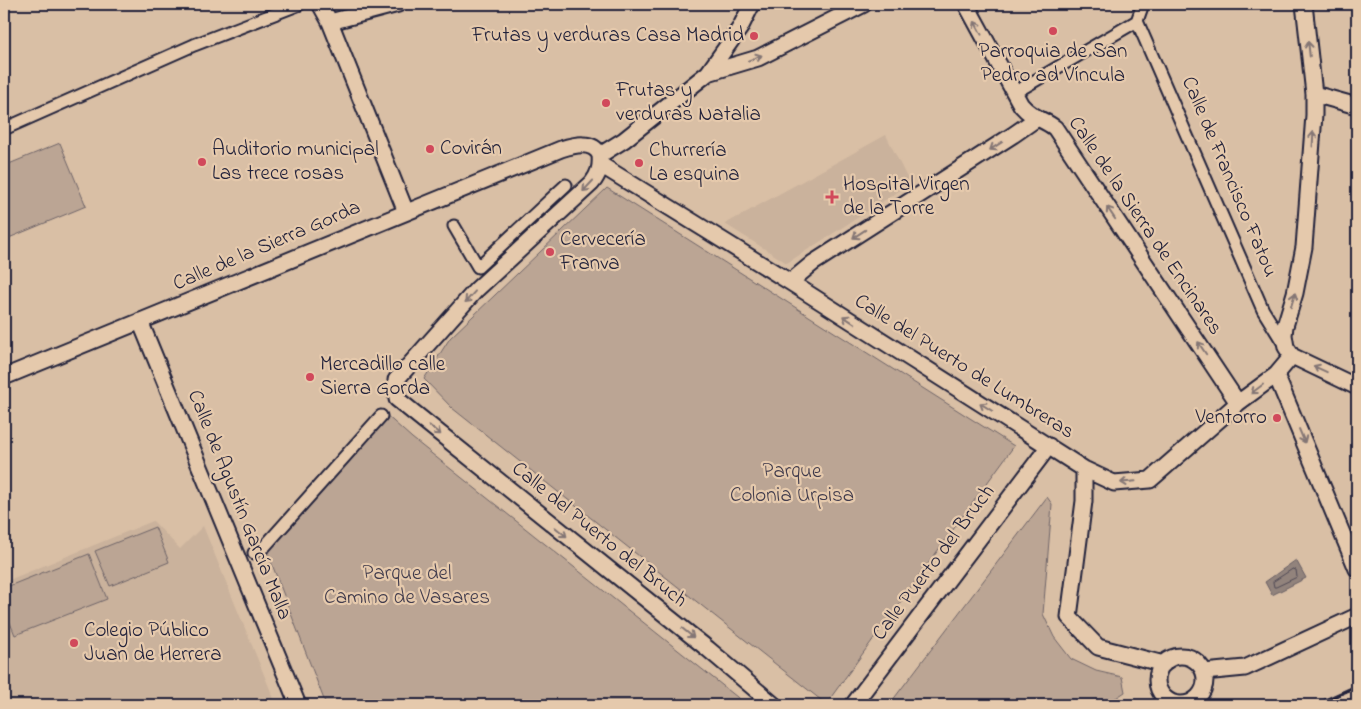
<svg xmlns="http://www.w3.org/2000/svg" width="1361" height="709" font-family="'Indie Flower',sans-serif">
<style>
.built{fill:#cab29c}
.green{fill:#bba594;stroke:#6e6468}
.water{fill:#92837c;stroke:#655c62}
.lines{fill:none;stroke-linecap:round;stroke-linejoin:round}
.shore{stroke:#4f4955;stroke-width:1}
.pedestrian-casing{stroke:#22223b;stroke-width:15}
.minor-casing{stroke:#22223b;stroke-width:19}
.pedestrian{stroke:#e5c9ac;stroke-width:11}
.minor{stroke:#e5c9ac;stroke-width:15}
.rail{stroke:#22223b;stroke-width:4}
.oneway{stroke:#847674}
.poi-dot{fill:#d1495b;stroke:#e5c9ac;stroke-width:2}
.labels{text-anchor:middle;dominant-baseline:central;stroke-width:4.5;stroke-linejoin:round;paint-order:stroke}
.poi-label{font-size:21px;fill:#22223b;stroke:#e5c9ac;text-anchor:start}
.street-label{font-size:21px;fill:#22223b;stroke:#e5c9ac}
.park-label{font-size:21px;fill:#413c4d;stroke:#e5c9ac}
</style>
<rect width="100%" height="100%" fill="#d9bfa5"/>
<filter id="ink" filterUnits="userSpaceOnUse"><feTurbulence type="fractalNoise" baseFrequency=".02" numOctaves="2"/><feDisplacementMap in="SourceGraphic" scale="10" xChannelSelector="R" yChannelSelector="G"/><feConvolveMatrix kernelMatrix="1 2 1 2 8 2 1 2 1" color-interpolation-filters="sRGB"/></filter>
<g filter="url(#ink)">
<path class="built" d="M886 135 910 184 787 263 725 224Z
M153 521 180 549 203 526 274 699 261 705H4V582Z"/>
<path class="green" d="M60 143 86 206 4 240V166Z
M607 188 1014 446 826 704 452 408 424 379 450 338Z
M384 413 412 438 747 705H326L265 546Z
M1047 497 1052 504 1043 614 1054 637 1071 659 1096 671 1122 677 1125 692 1105 705H889Z
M155 527 169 562 110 586 95 551Z
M89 554 107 599 15 635 4 608V588Z"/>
<path class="water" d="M1296 560 1306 578 1272 595 1265 582Z"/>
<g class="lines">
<path class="shore" d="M1293 569 1296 570 1297 577 1276 587H1274L1273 582Z"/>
<defs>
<path id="pedestrian" d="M1137 21 1263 310 1284 344
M1014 93 1137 21 1143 4
M4 129 194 45 300 4
M454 226 478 267 566 185
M254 553 265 546 381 416"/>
<path id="minor" d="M320 4 330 22 406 212
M966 4 1021 105C1033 119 1042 118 1055 128L1238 403
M1304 4 1314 94V115L1304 247 1295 293 1285 326 1284 335 1286 347 1292 356 1357 387
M330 22 398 4
M708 73 740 28 752 4
M1314 94 1357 106
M601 165 790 282 1084 469 1114 483 1150 480 1238 403 1276 375 1292 356
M790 282 813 263 1013 135 1036 119
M140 321 298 705
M1276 375 1357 569
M4 377 561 149C574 145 593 140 600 155
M1084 469V501L1069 617 1098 647 1164 664
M1157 680a24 24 0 1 1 48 0a24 24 0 1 1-48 0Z
M1204 672 1245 668 1357 616
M774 705 708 649 397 399 396 380 476 290 592 183C599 174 601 167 600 155L624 140 708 73 758 58 864 4
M853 705 1049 446"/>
</defs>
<use href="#pedestrian" class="pedestrian-casing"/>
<use href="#minor" class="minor-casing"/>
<use href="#pedestrian" class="pedestrian"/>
<use href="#minor" class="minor"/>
<path class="rail" d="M1315 705 1357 686
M1343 705 1357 699"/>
</g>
<defs><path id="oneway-shaft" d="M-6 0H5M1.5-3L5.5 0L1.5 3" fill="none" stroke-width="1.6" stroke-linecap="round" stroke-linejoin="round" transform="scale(1.25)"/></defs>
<g class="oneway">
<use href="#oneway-shaft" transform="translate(978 28) rotate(-118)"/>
<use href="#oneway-shaft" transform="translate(1309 49) rotate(-96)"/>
<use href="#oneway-shaft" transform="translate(755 58) rotate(-21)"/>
<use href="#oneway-shaft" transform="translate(1313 139) rotate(-87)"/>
<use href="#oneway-shaft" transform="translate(996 146) rotate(147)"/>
<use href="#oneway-shaft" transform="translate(588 186) rotate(133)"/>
<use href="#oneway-shaft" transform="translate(1111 213) rotate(-124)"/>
<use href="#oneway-shaft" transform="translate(859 234) rotate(147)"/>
<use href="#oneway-shaft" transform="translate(470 297) rotate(132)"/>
<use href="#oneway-shaft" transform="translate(1293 300) rotate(-73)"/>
<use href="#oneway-shaft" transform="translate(849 320) rotate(-147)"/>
<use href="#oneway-shaft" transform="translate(1202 348) rotate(-124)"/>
<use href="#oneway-shaft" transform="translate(1320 369) rotate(-155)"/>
<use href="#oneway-shaft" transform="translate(1257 389) rotate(143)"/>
<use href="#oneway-shaft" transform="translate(986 407) rotate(-148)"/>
<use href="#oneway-shaft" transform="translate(435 430) rotate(39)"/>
<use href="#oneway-shaft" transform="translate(1302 436) rotate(67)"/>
<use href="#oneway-shaft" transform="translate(1128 482) rotate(175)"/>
<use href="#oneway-shaft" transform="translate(561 532) rotate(39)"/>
<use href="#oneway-shaft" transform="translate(688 633) rotate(39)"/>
</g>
</g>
<g class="poi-dot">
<circle cx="1053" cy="31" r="5"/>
<circle cx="754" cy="36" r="5"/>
<circle cx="606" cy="103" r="5"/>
<circle cx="430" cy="149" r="5"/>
<circle cx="202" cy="162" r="5"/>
<circle cx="639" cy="163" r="5"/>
<path d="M829.5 189.5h5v5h5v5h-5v5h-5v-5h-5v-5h5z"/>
<circle cx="550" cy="252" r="5"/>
<circle cx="310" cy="377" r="5"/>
<circle cx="1277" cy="418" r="5"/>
<circle cx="74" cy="643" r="5"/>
</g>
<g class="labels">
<g class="poi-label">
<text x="744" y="36" text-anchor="end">Frutas y verduras Casa Madrid</text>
<text x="1053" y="52" text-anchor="middle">Parroquia de San<tspan x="1053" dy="24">Pedro ad Víncula</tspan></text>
<text x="616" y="91">Frutas y<tspan x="616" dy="24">verduras Natalia</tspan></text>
<text x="440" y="149">Covirán</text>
<text x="212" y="150">Auditorio municipal<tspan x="212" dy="24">Las trece rosas</tspan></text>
<text x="649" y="151">Churrería<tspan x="649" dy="24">La esquina</tspan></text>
<text x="843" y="185">Hospital Virgen<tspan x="843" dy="24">de la Torre</tspan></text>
<text x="560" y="240">Cervecería<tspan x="560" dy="24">Franva</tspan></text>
<text x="320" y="365">Mercadillo calle<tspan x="320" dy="24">Sierra Gorda</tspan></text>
<text x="1267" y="418" text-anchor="end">Ventorro</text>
<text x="84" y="631">Colegio Público<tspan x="84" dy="24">Juan de Herrera</tspan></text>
</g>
<g class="street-label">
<text transform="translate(1229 177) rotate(67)">Calle de Francisco Fatou</text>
<text transform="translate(1145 226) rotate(56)">Calle de la Sierra de Encinares</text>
<text transform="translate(267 246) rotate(-23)">Calle de la Sierra Gorda</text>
<text transform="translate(964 367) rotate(32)">Calle del Puerto de Lumbreras</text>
<text transform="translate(239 505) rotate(68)">Calle de Agustín García Malla</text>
<text transform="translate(599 535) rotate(39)">Calle del Puerto del Bruch</text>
<text transform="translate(934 563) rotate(-53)">Calle Puerto del Bruch</text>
</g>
<g class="park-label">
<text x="792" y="472">Parque<tspan x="792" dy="24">Colonia Urpisa</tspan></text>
<text x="407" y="574">Parque del<tspan x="407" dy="24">Camino de Vasares</tspan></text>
</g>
</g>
<rect width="1361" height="709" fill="none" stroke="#e5c9ac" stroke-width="20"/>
<rect x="10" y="10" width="1341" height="689" fill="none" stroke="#22223b" stroke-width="2" filter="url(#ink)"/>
</svg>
